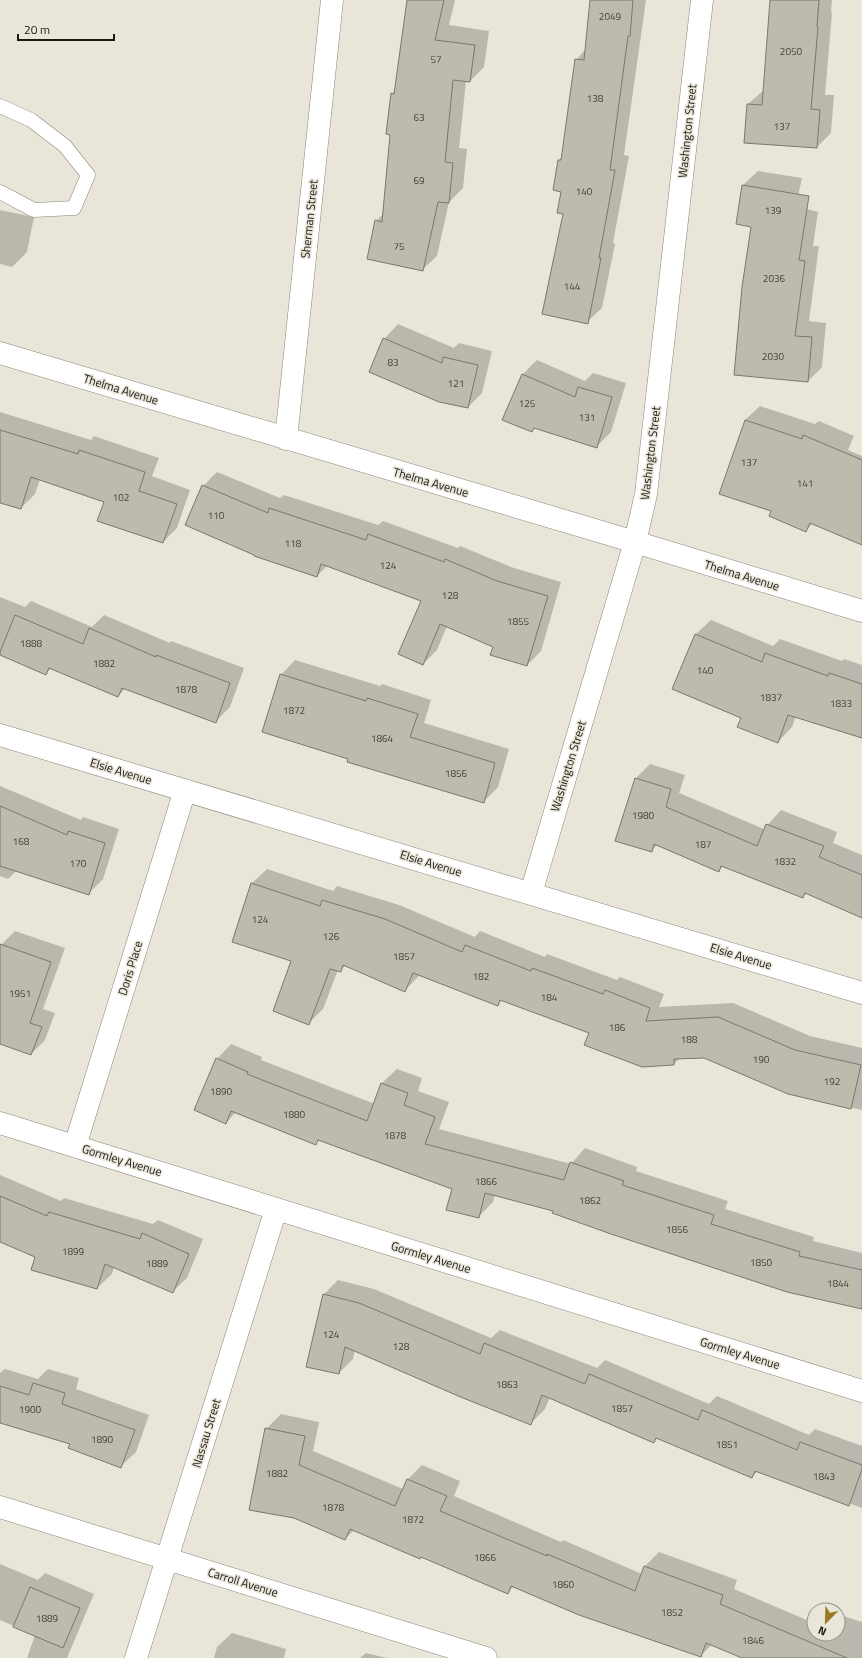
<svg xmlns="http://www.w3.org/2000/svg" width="862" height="1658" font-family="'Titillium Web',sans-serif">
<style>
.shadow{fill:#0003}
.building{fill:#bfbaae;stroke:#7c776c}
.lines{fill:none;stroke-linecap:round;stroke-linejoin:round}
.service-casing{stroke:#8b867b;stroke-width:15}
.minor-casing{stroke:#8b867b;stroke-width:23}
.service{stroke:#fff;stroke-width:14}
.minor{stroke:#fff;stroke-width:22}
.labels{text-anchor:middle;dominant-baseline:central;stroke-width:3;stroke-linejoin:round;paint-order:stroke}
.number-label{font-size:10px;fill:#44413b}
.street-label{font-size:12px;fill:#1b1915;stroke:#eae5d9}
</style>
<rect width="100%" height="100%" fill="#eae5d9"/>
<path class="shadow" d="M408 0H455L449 25 489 31 484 67 470 81H466L459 148 467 149 463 188 449 202 437 256 422 270 376 221 384 213 391 134 392 94 395 90Z
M591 0H646L624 155 629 156 613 243 615 244 602 308 587 322 564 213 559 160 563 157 576 60 586 49Z
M776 0H832L831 12 832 13 825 95H834L831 133 817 147 748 104 764 90Z
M758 171 802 178 796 206 818 212 813 246H819L809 321 826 323 822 367 808 381 752 226 737 223 743 185Z
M0 210 34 217 27 252 12 267 0 264Z
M398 324 454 348 459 343 492 351 482 393 468 407 384 339Z
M537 360 585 381 593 373 626 383 611 432 596 447 536 427 532 431 522 375Z
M760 406 815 424 819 421 854 436 848 450 862 456V544L813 523 806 530 772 511 745 420Z
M0 412 91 440 94 436 159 458 152 476 190 490 177 528 163 542 105 502 40 479 35 494 21 508 0 502Z
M217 472 280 498 284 495 378 525 383 521 458 548 460 546 511 567 561 582 541 651 527 665 494 646 447 626 437 650 423 664 422 600 328 565 317 576 203 486Z
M0 597 25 607 31 601 92 627 104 615 170 643 171 641 244 668 230 707 215 722 126 688 118 696 51 668 45 674 0 654Z
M711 620 773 646 780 639 842 661 844 659 862 665V737L796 716 792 727 778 742 742 717 673 688 696 634Z
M295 660 380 686 382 684 431 700 424 723 509 749 498 787 483 802 349 758 281 675Z
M650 764 685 775 679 793 764 829 781 810 837 832 833 843 862 855V917L807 893 803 897 724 865 718 871 657 845 651 851 636 778Z
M0 786 81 820 83 817 119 829 103 879 88 894 17 870 8 879 0 876Z
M267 869 333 891 337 886 399 905 475 937 480 931 545 957 547 954 617 980 620 977 664 994 659 1007 733 1003 810 1036 862 1048V1110L788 1093 704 1057 680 1058 674 1064 642 1066 590 1032 502 1000 497 1005 420 975 405 990 346 965 340 971 338 970 323 1009 308 1024 293 961 233 942 252 883Z
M15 931 65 948 43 1009 55 1013 45 1040 31 1054 0 1043V948L1 945Z
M231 1044 262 1057 261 1060 375 1104 382 1083 397 1069 422 1078 418 1091 449 1102 439 1129 571 1164 585 1148 637 1167 636 1171 728 1201 725 1209 814 1237 813 1241 862 1253V1308L555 1210 495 1194 493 1202 478 1217 453 1189 319 1140 316 1144 236 1112 226 1123 217 1059Z
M0 1175 61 1201 64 1198 153 1224 158 1220 203 1239 187 1278 172 1292 114 1267 112 1274 97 1288 37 1256 0 1240Z
M338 1280 374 1289 491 1338 500 1330 597 1368 605 1360 709 1404 717 1396 809 1435 815 1429 862 1446V1508L758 1471 752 1477 657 1437 654 1441 550 1397 545 1409 530 1424 355 1350 353 1359 339 1373 323 1295Z
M5 1369 38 1379 48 1369 79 1378 76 1389 149 1415 136 1452 121 1466 71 1444 0 1422V1373Z
M281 1414 319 1422 313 1451 403 1489 407 1480 422 1465 460 1481 454 1496 561 1542 563 1540 642 1574 644 1567 659 1552 737 1580 734 1589 814 1623V1634H838V1617L840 1615 862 1622V1658H745L712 1644 701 1656 514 1586 508 1593 421 1556 354 1530 345 1539 266 1429Z
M0 1564 38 1580 45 1573 94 1594 67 1658H27L35 1635 0 1620Z
M232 1633 286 1649 284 1658H214L217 1647Z
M366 1653 387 1658H360Z"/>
<path class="building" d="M407 0H444L435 40 475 45 470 82 453 80 445 162 453 163 449 203 438 202 423 271 367 259 375 220 382 222 390 135 386 134 391 93 394 94Z
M590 0H633L630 36H628L610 170H615L599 258H601L588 324 542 314 563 214 557 213 561 192 553 190 558 160H561L575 59 584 60Z
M770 0H819L817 27H818L811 109 820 110 817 148 744 143 747 104 762 105Z
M742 185 809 196 799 260 805 261 795 336 812 337 808 382 734 375 742 287 751 227 736 224Z
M383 338 442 363 443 357 478 365 468 408 439 402 369 372Z
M522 374 575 397 578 387 612 397 597 448 534 428 532 432 502 420Z
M745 420 802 439 803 435 862 460V545L810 523 806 532 769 516 771 511 719 494Z
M0 430 78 454 79 450 145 472 139 491 177 504 163 543 97 521 104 502 31 477 21 509 0 503Z
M202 485 268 513 269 508 366 540 368 534 444 562 445 559 497 581 548 596 527 666 490 655 493 647 440 624 423 665 398 654 421 601 321 564 317 577 254 556V555L185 525Z
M15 615 83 644 89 628 156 657V655L230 683 216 723 122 688 118 697 49 668 46 675 0 655V652Z
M695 634 762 662 765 653 828 676 829 673 862 684V738L788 715 778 743 737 727 741 718 672 689Z
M280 674 366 701 367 698 418 714 410 737 495 763 484 803 347 762 348 759 262 732Z
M635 778 671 789 666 807 757 846 766 824 824 846 819 857 862 875V918L805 893 803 898 721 866 719 872 654 844 652 852 615 841Z
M0 806 67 835 68 831 105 843 89 895 0 866Z
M251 883 320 906 322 900 385 919 462 952 465 945 531 971 532 968 603 994 605 990 650 1008 646 1021 718 1017 795 1050 861 1065 851 1109 788 1094 704 1058 674 1059V1065L642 1067 584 1045 589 1033 500 1000 498 1006 413 973 405 992 343 965 341 972 330 969 309 1025 273 1011 291 961 232 942Z
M0 944 51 962 30 1023 42 1027 31 1055 0 1044Z
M216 1058 248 1072 247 1074 367 1121 381 1083 408 1093 404 1105 435 1117 425 1144 564 1180 570 1162 624 1181 622 1185 714 1215 711 1224 800 1252 799 1256 862 1270V1309L787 1292 611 1234 552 1213 553 1211 485 1193 479 1218 446 1210 452 1189 318 1140 316 1145 231 1111 226 1124 194 1110Z
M0 1196 47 1216 49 1212 140 1239 142 1233 189 1254 173 1293 105 1264 97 1289 31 1270 35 1257 0 1242Z
M323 1294 359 1303 480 1354 484 1343 585 1384 589 1374 698 1420 702 1410 797 1450 800 1442 862 1465V1469L849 1506 755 1471 752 1478 656 1438 654 1443 542 1395 531 1425 463 1398 345 1347 339 1374 306 1367Z
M33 1383 65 1393 62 1404 135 1430 121 1468 68 1448 70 1444 0 1423V1386L29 1395Z
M265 1428 305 1436 299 1465 395 1506 407 1479 447 1496 440 1511 547 1556V1554L635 1591 644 1566 723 1595 720 1604 847 1658H742L706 1643 701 1657 579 1615 511 1586 508 1594 421 1557 420 1559 350 1529 345 1540 294 1518 249 1510Z
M30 1587 80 1608 63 1648 13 1627Z"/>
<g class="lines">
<defs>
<path id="service" d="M0 106 31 120 65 146 88 175 74 208 34 210 0 192"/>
<path id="minor" d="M0 353 635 542 862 611
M286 439 332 0
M0 735 862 993
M531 893 635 542 646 494 702 0
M0 1123 862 1391
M75 1146 185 790
M0 1507 486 1658
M136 1658 276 1209"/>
</defs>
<use href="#service" class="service-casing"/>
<use href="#minor" class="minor-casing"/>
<use href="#service" class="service"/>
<use href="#minor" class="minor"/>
</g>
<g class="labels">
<g class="number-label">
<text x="610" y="16">2049</text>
<text x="791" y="51">2050</text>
<text x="436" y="59">57</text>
<text x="595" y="98">138</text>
<text x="419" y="117">63</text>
<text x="782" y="126">137</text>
<text x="419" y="180">69</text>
<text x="584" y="191">140</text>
<text x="773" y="210">139</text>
<text x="399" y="246">75</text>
<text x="774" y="278">2036</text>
<text x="572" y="286">144</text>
<text x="773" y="356">2030</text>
<text x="393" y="362">83</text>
<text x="456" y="383">121</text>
<text x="527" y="403">125</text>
<text x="587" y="417">131</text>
<text x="749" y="462">137</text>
<text x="805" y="483">141</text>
<text x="121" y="497">102</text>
<text x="216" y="515">110</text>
<text x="293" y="543">118</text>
<text x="388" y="565">124</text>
<text x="450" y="595">128</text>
<text x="518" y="621">1855</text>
<text x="31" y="643">1888</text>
<text x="104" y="663">1882</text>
<text x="705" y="670">140</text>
<text x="186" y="689">1878</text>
<text x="771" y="697">1837</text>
<text x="841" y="703">1833</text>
<text x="294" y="710">1872</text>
<text x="382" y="738">1864</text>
<text x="456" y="773">1856</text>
<text x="643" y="815">1980</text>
<text x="21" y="841">168</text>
<text x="703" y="844">187</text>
<text x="785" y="861">1832</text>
<text x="78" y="863">170</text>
<text x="260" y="919">124</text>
<text x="331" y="936">126</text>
<text x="404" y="956">1857</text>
<text x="481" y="976">182</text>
<text x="20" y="993">1951</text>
<text x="549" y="997">184</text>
<text x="617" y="1027">186</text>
<text x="689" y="1039">188</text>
<text x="761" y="1059">190</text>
<text x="832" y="1081">192</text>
<text x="221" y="1091">1890</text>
<text x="294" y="1114">1880</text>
<text x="395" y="1135">1878</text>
<text x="486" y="1181">1866</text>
<text x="590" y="1200">1862</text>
<text x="677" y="1229">1856</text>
<text x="73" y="1251">1899</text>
<text x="761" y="1262">1850</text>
<text x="157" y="1263">1889</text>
<text x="838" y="1283">1844</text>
<text x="331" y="1334">124</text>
<text x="401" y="1346">128</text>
<text x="507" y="1384">1863</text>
<text x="622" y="1408">1857</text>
<text x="30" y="1409">1900</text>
<text x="102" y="1439">1890</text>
<text x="727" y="1444">1851</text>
<text x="277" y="1473">1882</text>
<text x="824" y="1476">1843</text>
<text x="333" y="1507">1878</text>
<text x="413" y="1519">1872</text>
<text x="485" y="1557">1866</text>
<text x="563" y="1584">1860</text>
<text x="672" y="1612">1852</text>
<text x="47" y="1618">1889</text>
<text x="753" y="1640">1846</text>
</g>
<g class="street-label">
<text transform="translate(687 131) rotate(-84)">Washington Street</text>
<text transform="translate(309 219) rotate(-84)">Sherman Street</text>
<text transform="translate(121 389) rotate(17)">Thelma Avenue</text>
<text transform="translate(650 453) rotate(-83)">Washington Street</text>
<text transform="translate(431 482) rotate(16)">Thelma Avenue</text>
<text transform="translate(742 575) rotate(17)">Thelma Avenue</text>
<text transform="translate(568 766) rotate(-73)">Washington Street</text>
<text transform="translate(121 771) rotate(17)">Elsie Avenue</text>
<text transform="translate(431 863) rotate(17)">Elsie Avenue</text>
<text transform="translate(741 956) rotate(17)">Elsie Avenue</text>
<text transform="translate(130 968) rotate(-73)">Doris Place</text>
<text transform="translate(122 1160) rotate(17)">Gormley Avenue</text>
<text transform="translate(431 1257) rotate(17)">Gormley Avenue</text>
<text transform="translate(740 1353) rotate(17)">Gormley Avenue</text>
<text transform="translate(206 1433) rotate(-73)">Nassau Street</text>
<text transform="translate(243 1582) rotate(17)">Carroll Avenue</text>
</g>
</g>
<g transform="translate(826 1622) rotate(203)"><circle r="19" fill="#eae5d9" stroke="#97938b"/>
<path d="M0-3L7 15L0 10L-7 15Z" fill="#997a23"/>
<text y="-6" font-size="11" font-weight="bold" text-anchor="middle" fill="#1b1915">N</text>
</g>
<path d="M18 34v6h96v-6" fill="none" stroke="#1b1915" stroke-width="2"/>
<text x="24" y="34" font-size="12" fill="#1b1915" stroke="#eae5d9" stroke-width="3" paint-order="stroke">20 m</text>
</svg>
